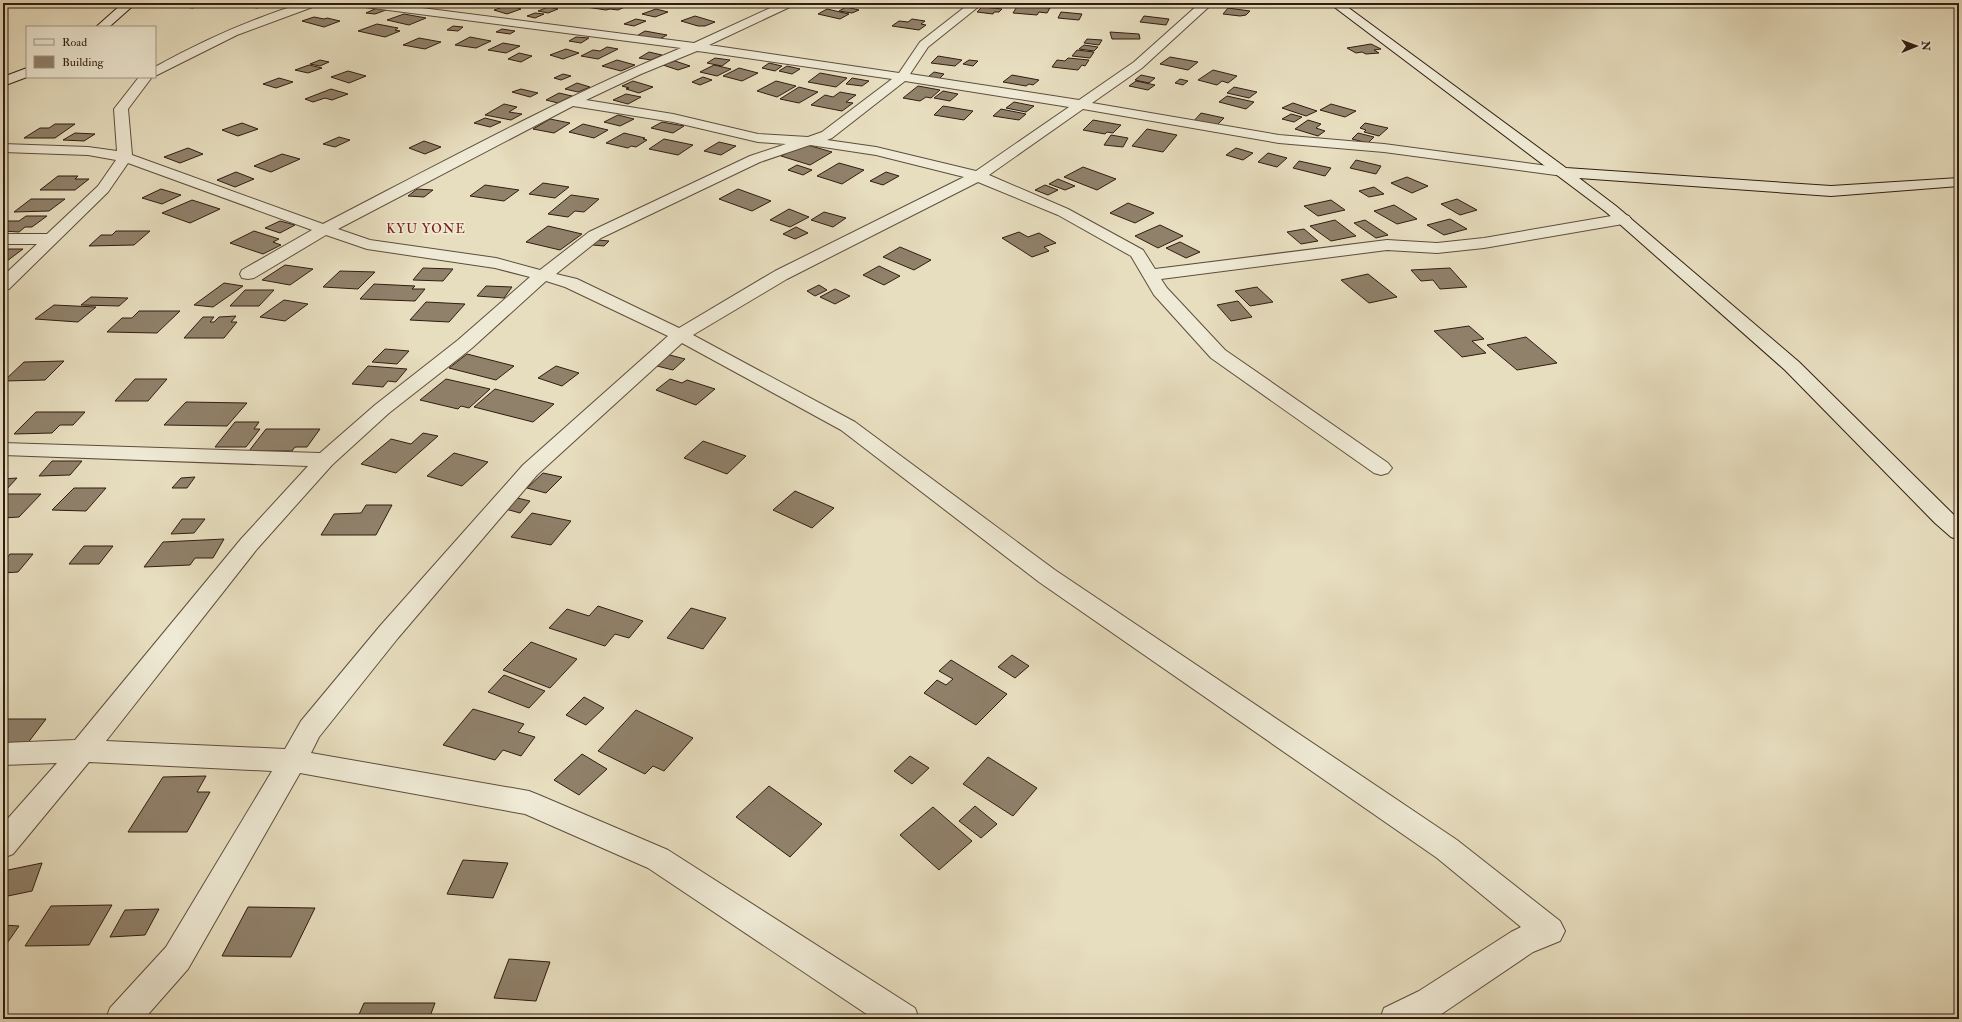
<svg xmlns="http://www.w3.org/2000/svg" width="1962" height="1022" font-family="'IM FELL Double Pica',serif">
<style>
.building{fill:#90816b;stroke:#311d11}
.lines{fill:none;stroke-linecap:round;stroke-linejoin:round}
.street-casing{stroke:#5e4d3c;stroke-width:2}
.secondary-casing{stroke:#311d11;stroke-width:2}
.street{fill:#efead5;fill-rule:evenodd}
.secondary{fill:#efead5;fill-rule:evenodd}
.labels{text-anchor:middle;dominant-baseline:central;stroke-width:3.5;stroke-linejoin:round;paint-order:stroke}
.far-quarter-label{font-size:13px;letter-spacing:1px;fill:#7a1f14;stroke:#efead5}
</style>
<rect width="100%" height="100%" fill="#e7debf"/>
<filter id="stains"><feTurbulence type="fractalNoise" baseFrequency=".005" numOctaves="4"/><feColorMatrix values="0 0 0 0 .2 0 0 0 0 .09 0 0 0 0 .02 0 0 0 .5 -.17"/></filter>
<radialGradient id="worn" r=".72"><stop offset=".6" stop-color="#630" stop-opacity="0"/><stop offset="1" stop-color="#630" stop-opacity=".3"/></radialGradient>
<path class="building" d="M160 3H207L193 8 158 4Z
M257 3H264L269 4 257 8 247 6Z
M594 3H613L627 6 618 10 610 9 606 10 586 7Z
M509 5 521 9 507 14 494 10Z
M1018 5 1050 8 1047 13 1039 12 1037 15 1013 13Z
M548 7 558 9 548 13 538 11Z
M846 7 859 10 852 13 839 11Z
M982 7 1002 9 999 12H994L993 14 977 12Z
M377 8 386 10 375 14 366 13Z
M1228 8 1250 11 1246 15 1240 16 1223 14Z
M656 9 668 12 655 17 642 14Z
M827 9 849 14 840 19 818 14Z
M1061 12 1082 14 1079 20 1058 18Z
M535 13 544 14 535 18 527 16Z
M404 14 426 18 409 25 387 20Z
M695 16 715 22 705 26H698L681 21Z
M1144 16 1169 19 1166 25 1140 22Z
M314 17 324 19 327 18 340 21 324 27 302 21Z
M636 19 646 21 634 26 624 24Z
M912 19 925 21 921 24 926 25 919 30 892 26 899 21 908 22Z
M377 24 398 28 395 30 400 31 385 37 358 31Z
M453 26 463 27 458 31 447 30Z
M502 29 515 31 510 34 496 32Z
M645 31 667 35 656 41 635 37Z
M1110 32 1139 34 1140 39H1112Z
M470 37 491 41 476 48 455 45Z
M576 37 589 38 581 43 569 41Z
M419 38 441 42 425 49 403 45Z
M1087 39 1102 40 1099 45 1084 43Z
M503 43 520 46 506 53 488 50Z
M1371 44 1381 49 1374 50 1379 53 1366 54 1362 52 1356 53 1347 48Z
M1084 45 1098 47 1094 51 1079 49Z
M607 47 618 49 598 59 581 56 593 50 600 51Z
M566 49 579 53 563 59 550 55Z
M1077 50 1094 52 1090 58 1072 56Z
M649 52 662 55 651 60 639 58Z
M519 53 532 56 521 62 508 59Z
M938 56 962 60 955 66 931 63Z
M1170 57 1198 62 1188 70 1160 64Z
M715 58 730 60 722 66 707 63Z
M1068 58 1089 60 1085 66 1082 65 1078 70 1052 67 1057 60 1065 61Z
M320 60 329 62 320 66 310 64Z
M617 60 635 65 621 71 602 66Z
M969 60 978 61 973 66 963 64Z
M675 61 690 66 678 70 663 65Z
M769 63 782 66 775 71 762 68Z
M309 65 322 68 308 73 295 70Z
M714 65 731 69 717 76 700 72Z
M787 66 800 69 792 74 779 71Z
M739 68 758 73 742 81 723 76Z
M1213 70 1237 76 1228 83 1222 81 1217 85 1198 80Z
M348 71 366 76 349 83 331 77Z
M934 72 944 74 939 79 928 77Z
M820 73 847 78 836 87 808 82Z
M563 74 571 76 561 80 554 78Z
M1012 75 1039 80 1033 85 1029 84 1026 86 1003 82Z
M1141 75 1155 78 1149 83 1135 80Z
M703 77 712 80 700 85 692 82Z
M279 78 293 82 276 88 263 84Z
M852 78 869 81 862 86 846 84Z
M1180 79 1188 81 1183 85 1175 83Z
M633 81 653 87 639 93 626 89 629 88 622 86Z
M776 81 796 86 777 97 757 91Z
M1136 81 1155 85 1148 90 1129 86Z
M577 83 590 87 578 92 565 89Z
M918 86 940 90 931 98 926 97 920 101 903 98Z
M799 87 818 92 799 103 780 99Z
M1234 87 1257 92 1249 98 1227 93Z
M331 89 348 94 332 100 325 98 313 102 305 99Z
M521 89 538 93 530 97 512 92Z
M943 91 958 94 950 101 934 98Z
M840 92 856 95 846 102 853 103 842 111 811 105 825 95 833 97Z
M559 93 572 96 558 103 546 100Z
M626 94 641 97 628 104 613 100Z
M1227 96 1254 102 1246 109 1219 102Z
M1014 102 1034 106 1026 112 1006 108Z
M1293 103 1317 111 1306 116 1282 108Z
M504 104 517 107 509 112 522 114 511 120 485 115Z
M1331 104 1356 111 1345 117 1320 110Z
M943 106 973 111 964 120 934 115Z
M1001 109 1026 114 1019 120 993 116Z
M1201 113 1224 118 1216 126 1193 122Z
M1291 114 1302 117 1294 122 1282 119Z
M618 115 634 119 620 126 604 122Z
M485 118 501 122 490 127 474 123Z
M550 119 570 123 554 133 533 129Z
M1093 120 1121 125 1113 133 1107 132 1105 134 1083 130Z
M1308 120 1321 124 1316 128 1325 131 1318 136 1295 129Z
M662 122 684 126 673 133 651 128Z
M242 123 258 129 238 136 222 130Z
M1365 123 1388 128 1379 136 1364 132 1366 130 1360 128Z
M55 124H75L55 138H24L40 128H49Z
M583 124 608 130 594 138 569 132Z
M1147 129 1177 135 1163 152 1132 146Z
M75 133 95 134 84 141 63 140Z
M624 133 645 138 643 139 647 140 636 147 631 146 628 148 606 143Z
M1358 133 1374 137 1368 143 1352 139Z
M1111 135 1128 138 1123 147 1104 145Z
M339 137 350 140 335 147 323 144Z
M664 139 693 145 678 155 649 149Z
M424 141 441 147 425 154 409 148Z
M719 142 736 146 721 155 704 151Z
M804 144 832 152 810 165 781 156Z
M188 148 203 154 180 163 164 157Z
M1236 148 1253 153 1243 160 1226 155Z
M1268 153 1287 158 1277 167 1258 162Z
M282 154 300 159 271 172 254 166Z
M1356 160 1381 166 1376 174 1350 168Z
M1299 161 1331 168 1325 176 1293 168Z
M839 163 864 170 842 184 817 176Z
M797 165 812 170 803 175 788 170Z
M1083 167 1116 179 1097 190 1064 177Z
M236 172 254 179 235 187 217 180Z
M886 172 899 176 883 185 870 181Z
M58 176H78L75 179H89L75 190H40Z
M1407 177 1428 186 1412 193 1391 183Z
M1058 179 1075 186 1065 190 1049 184Z
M543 183 569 187 555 198 529 194Z
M485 185 519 190 504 201 470 196Z
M1045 185 1058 190 1048 195 1035 190Z
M1374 187 1384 194 1369 197 1359 191Z
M161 189 181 195 162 204 142 198Z
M417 189 433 190 424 197 408 196Z
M738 189 771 201 752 211 719 199Z
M571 195 599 199 584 212 575 211 568 217 548 214Z
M31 199H65L49 211 14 212Z
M1457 199 1477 210 1460 215 1441 204Z
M192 200 220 209 190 223 162 213Z
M1331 200 1345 210 1318 216 1304 206Z
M1128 203 1154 213 1135 223 1110 213Z
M1394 205 1417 219 1397 224 1374 211Z
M789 209 809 217 790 227 770 220Z
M824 212 846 218 833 227 811 220Z
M26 216H47L32 227H25L19 232 3 231V224L7 221H19Z
M1450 219 1467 229 1444 235 1427 225Z
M1335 220 1356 236 1331 241 1310 226Z
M1365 220 1388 235 1376 238 1354 223Z
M280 221 295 225 280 233 265 228Z
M1160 225 1183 236 1158 248 1135 236Z
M548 226 582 234 560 250 526 242Z
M796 227 808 233 795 239 783 234Z
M1304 229 1318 241 1301 244 1287 232Z
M116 231H150L134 245 89 246 101 235H112Z
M254 231 279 239 273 242 281 245 263 254 230 243Z
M1019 232 1028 237 1039 233 1056 243 1044 247 1049 251 1032 257 1002 238Z
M598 240 609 241 604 246 593 245Z
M1180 242 1200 252 1186 258 1166 248Z
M900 247 931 260 914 270 883 257Z
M3 249H23L7 261H3Z
M285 265 313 269 290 285 262 280Z
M879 266 900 276 884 285 863 275Z
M423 268 453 269 443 281 413 280Z
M1450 268 1467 287 1440 289 1433 280 1421 281 1411 270Z
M340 271 375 272 358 289 323 287Z
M1368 274 1397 297 1369 303 1341 280Z
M224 283 243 286 213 307 194 305Z
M374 284 415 286 412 289H425L415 301 360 299Z
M819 285 827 290 815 296 807 291Z
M486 286 512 287 504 298 477 296Z
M1257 287 1273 302 1250 306 1235 291Z
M835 289 850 296 835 304 820 297Z
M245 290H274L259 306H230Z
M91 297 128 298 119 306 81 305Z
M284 300 308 304 285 321 260 317Z
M1238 301 1252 317 1231 321 1217 305Z
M426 302 465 304 449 322 410 320Z
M54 305 96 307 78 322 35 319Z
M139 311H180L157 333 107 332 122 318H132Z
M236 316 231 322H237L224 338H184L203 317H214L210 322H214L219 317Z
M1469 326 1484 339 1472 341 1486 353 1462 357 1434 331Z
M1526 337 1557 363 1517 370 1487 345Z
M385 349 409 351 397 364 372 362Z
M467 354 514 366 496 380 449 368Z
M666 354 685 359 673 370 653 365Z
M64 361 45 380 4 381 24 362Z
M368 366 407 369 396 382 388 381 383 387 352 384Z
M556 366 579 373 562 386 538 378Z
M135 379H167L148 401H115Z
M446 379 490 389 469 408 461 406 458 409 420 400Z
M670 379 682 383 687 380 715 389 696 405 656 390Z
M495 389 554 404 533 422 474 407Z
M186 402 247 403 227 426 164 425Z
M36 412H85L73 425H60L52 433 14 434Z
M235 422H259L254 429H260L246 447H215Z
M266 429H320L307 447H295L292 451H249Z
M423 433 438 436 396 473 361 464 391 439 411 444Z
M703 441 746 456 727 474 684 458Z
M454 453 488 462 462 486 427 476Z
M52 461H82L70 475 39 476Z
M543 473 562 477 546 493 527 488Z
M195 477 187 488H172L181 478Z
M17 478 6 490H3V479Z
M74 488H106L86 511 52 510Z
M795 491 834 508 812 528 773 510Z
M3 494H41L19 517 3 518Z
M513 497 530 501 520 513 502 508Z
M366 505H392L376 535H321L334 514 361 513Z
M532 513 571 521 551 545 511 537Z
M182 519H205L194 533 171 534Z
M224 539 213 558H195L190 565 144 567 163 542Z
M84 546H113L99 564H69Z
M10 554H33L18 572 3 573V563Z
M598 606 643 621 629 638 615 634 605 646 549 628 567 609 589 616Z
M691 608 726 618 703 649 667 638Z
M531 642 577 659 550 688 503 670Z
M1012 655 1029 666 1015 678 998 667Z
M951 660 1007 694 976 725 924 693 937 680 946 685 953 679 939 671Z
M504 675 545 691 529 708 488 692Z
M584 697 604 708 586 725 566 715Z
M473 709 524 724 518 732 535 737 521 756 503 750 495 760 443 745Z
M636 710 693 738 664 771 653 766 645 774 598 751Z
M3 719H46L24 748H3Z
M582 754 607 769 579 795 554 780Z
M910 756 929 768 912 784 894 771Z
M988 757 1037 788 1013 816 963 784Z
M206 776 197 792H210L187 832H128L163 777Z
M769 786 822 824 790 857 736 817Z
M975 806 997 824 981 838 959 821Z
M933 807 972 841 939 870 900 835Z
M463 860 508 863 493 898 447 894Z
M42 863 32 891 3 897V871Z
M112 905 89 945 25 946 51 906Z
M248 907 315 908 291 957 222 956Z
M159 909 145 935 110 937 125 910Z
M3 925 19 926 3 949Z
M509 959 550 962 536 1001 494 998Z
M364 1003H435L429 1019H357Z"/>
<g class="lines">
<defs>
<path id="street" d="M303 3H320L318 5 237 35 155 76V67C202 41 251 19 303 3Z
M351 3H383L694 43 781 3H793L792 6 709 45 899 73 920 42 970 3H983L928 47 910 74 1079 100 1134 62 1200 3H1213L1142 68 1092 103 1279 135 1384 144 1563 168 1568 169 1570 172 1568 175 1563 176 1384 152 1279 143 1083 109 989 175 1068 209 1143 250 1155 269 1387 240 1437 243 1484 238 1623 214 1629 216 1631 219 1629 222 1623 224 1484 248 1437 253 1387 250 1161 279 1167 288 1225 350 1388 463 1392 468 1388 473 1381 475 1374 473 1211 358 1154 295 1131 256 1058 215 978 182 787 279 693 335 855 422 1055 570 1457 840 1560 921 1565 931 1560 941 1533 952 1443 1013 1431 1019H1380L1384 1008 1419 991 1511 932 1521 927 1437 858 1039 582 841 430 682 343 537 475 398 638 319 737 311 753 529 791 539 795 668 850 915 1008 919 1019H874L648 868 525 814 300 773 188 969 144 1019H106L110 1008 166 947 272 771 89 762 13 854 3 858V824L57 763 3 765V743L75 740 241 539 308 466 3 455V443L320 453 375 405 458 340 530 277 495 268 367 249 326 235 254 278 248 279 242 278 240 274 242 270 312 230 128 163 108 192 9 289 3 290V276L37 244H3V234H47L98 186 116 160 88 155 3 152V144L88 147 117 151 114 109 139 77H152L128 109 132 155 323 224C441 163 558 99 681 48L357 6ZM697 51 705 52 892 79 822 132 808 137 758 134 673 114 586 100 641 74ZM905 81 1069 107 976 171 876 147 827 140 832 138ZM573 106 673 122 758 142 786 144 750 156 589 232 540 270 496 258 370 240 338 229ZM810 145 876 155 964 177 775 271 679 328 577 279 556 274 601 238 760 162ZM546 281 565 287 668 336 523 465 380 626 301 721 285 749 106 741 257 549 332 465 389 413 472 348Z"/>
<path id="secondary" d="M123 3H136L109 27H96Z
M1329 3H1342L1566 168 1831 186 1959 178V186L1831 196 1579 178 1616 206 1799 362 1959 520V540L1951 537 1935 523 1785 370 1606 212Z
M27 68V77L3 86V77Z"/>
</defs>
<use href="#street" class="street-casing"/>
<use href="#secondary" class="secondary-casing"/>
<use href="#street" class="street"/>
<use href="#secondary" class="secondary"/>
</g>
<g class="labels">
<g class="far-quarter-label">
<text x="426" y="229">KYU YONE</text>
</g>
</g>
<rect width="1962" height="1022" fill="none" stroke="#e7debf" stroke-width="16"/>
<rect x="4" y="4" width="1954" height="1014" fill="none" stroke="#311d11" stroke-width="2"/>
<rect x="8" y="8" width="1946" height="1006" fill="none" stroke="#311d11"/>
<rect x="26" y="26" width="130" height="52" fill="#efead5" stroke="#a39887"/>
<rect x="34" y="39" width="20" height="6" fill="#efead5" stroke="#a39887"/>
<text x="62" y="46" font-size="12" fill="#311d11">Road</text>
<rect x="34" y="56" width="20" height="12" fill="#90816b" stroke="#a39887"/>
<text x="62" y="66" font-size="12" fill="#311d11">Building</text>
<g transform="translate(1916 46) rotate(89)" stroke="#efead5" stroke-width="3" paint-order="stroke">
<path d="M0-3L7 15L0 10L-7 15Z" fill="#311d11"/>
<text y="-6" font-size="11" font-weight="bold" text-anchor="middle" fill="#311d11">N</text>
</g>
<rect width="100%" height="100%" filter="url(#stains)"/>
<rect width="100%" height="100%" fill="url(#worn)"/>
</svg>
